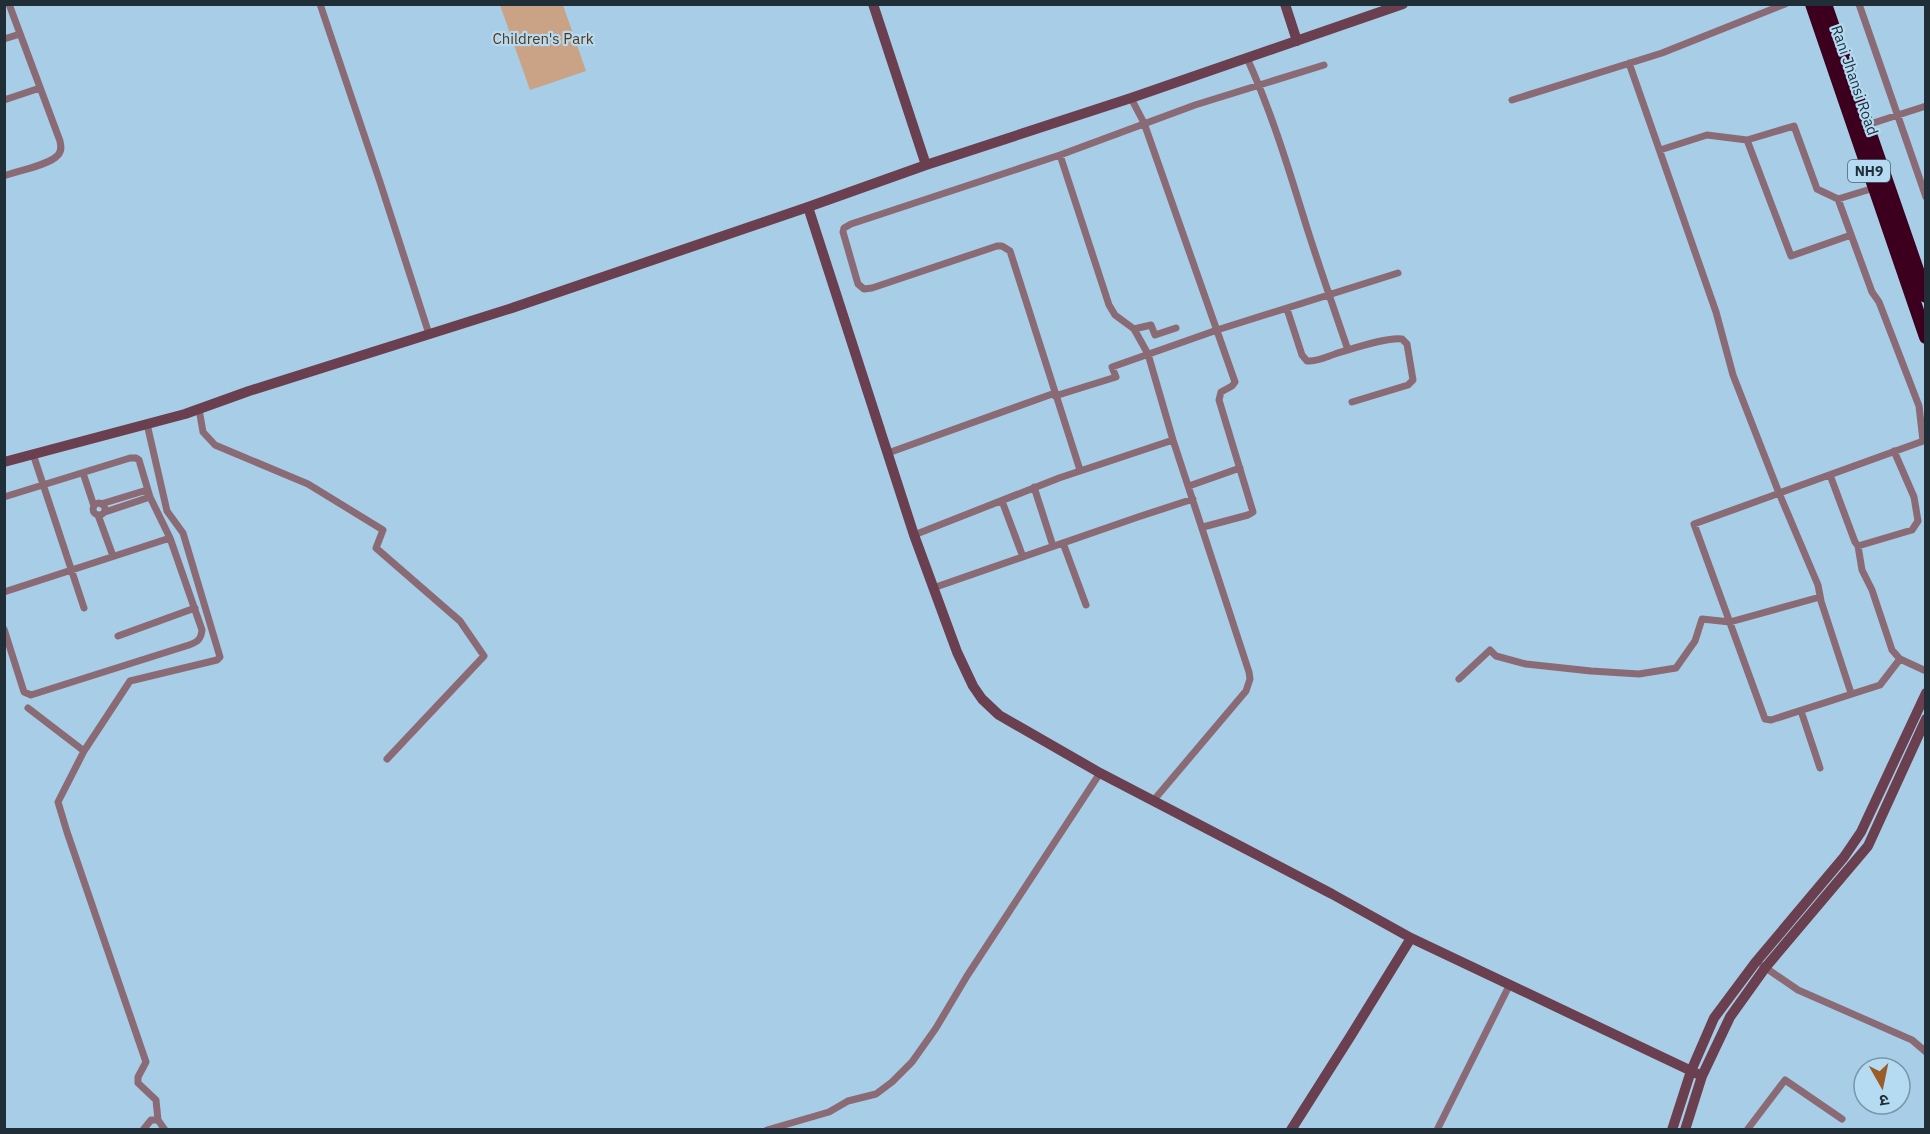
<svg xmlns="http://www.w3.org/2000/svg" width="1930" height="1134" font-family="'IBM Plex Sans','Noto Sans Devanagari',sans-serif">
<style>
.green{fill:#caa285}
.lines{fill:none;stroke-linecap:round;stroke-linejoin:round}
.street{stroke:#8a6b75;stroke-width:7}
.secondary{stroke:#6a3f4f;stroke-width:10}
.highway{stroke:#3c001e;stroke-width:14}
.labels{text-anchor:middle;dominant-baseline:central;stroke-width:4.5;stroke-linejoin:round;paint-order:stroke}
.shield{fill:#b5dbf3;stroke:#4c626f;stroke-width:1.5}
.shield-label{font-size:14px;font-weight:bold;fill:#1f2e37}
.park-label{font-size:15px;fill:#5c3311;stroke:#b5dbf3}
.street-label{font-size:15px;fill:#1f2e37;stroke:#b5dbf3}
</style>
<rect width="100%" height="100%" fill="#a8cde6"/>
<path class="green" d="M500 5H563L586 71 530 90Z"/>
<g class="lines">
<path class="street" d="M320 4 380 182 429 334
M1859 4 1926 197
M4 39 20 34
M1247 58C1272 113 1289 170 1307 228 1320 269 1334 309 1348 350
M1629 63 1716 312 1733 375 1779 493 1818 585 1821 601 1851 693
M1131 98 1144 123 1235 382 1232 386 1221 392 1219 400 1253 512 1248 515 1203 527
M4 100 40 88
M1512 100 1662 53 1785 4
M1867 125 1926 106
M1660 150 1707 135 1747 140
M1060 155 1109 305 1115 315 1134 329 1148 354 1173 440 1249 672 1250 679 1246 691 1153 801
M4 176C17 171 50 165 58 155 62 151 61 146 60 141L9 4
M1874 188 1838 199 1872 292 1879 302 1919 406 1923 441
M1838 199 1817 189 1794 126 1747 140 1791 256 1851 235
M1287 309 1302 355 1307 361C1316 362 1326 357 1335 354 1352 349 1386 337 1402 339L1407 344 1413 380 1408 385 1352 402
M1134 329 1151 325 1155 335 1176 328
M1055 396 1116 377 1112 367 1217 330 1398 273
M199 409 203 432 215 445 308 484 383 530 376 548 460 621 484 656 387 759
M888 453 1055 393
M33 454 84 608
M1080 470 1010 251 1002 246H997L872 288 864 289 858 284 843 232 844 228 851 224 1060 155 1195 105 1324 65
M83 473 94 506
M1830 475 1855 542 1858 546 1862 570 1872 590 1892 650 1900 659 1926 671
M1189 486 1240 468
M1034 487 1053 546
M4 497 130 458H136L139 460 150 497 170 538 202 630C201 640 197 642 189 645L31 695 24 692 4 629
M1002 501 1023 557
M93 509a6 6 0 1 1 12 0a6 6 0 1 1-12 0Z
M101 504 147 490
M105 512 150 497
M98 515 113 556
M914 535 1059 478 1173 440
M1063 543 1086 605
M1858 546 1912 530 1918 521 1914 497 1894 451
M933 588 1138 517 1193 499
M4 592 170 538
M118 636 195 608
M1900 659 1880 685 1771 720 1765 719 1694 524 1926 440
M1459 679 1490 650 1496 656 1526 664 1591 671 1639 674 1676 668 1695 641 1702 619 1730 622 1820 597
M28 708 84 751 58 802 67 832 146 1062 138 1077V1083L156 1100 158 1120 165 1130
M1801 711 1820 768
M84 751 130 681 217 660 220 657 183 533 167 511 147 424
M1763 966 1798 990 1912 1040 1926 1052
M143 1130 151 1120H158
M767 1130 829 1112 848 1101 876 1094 892 1082 912 1062 936 1028 967 976 1100 773
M1437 1130 1510 984
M1747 1130 1785 1080 1842 1119"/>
<path class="secondary" d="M873 4 926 165
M1285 4 1297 41
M808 207 914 535 957 652 973 686 982 699 999 715 1100 773 1332 894 1411 938 1702 1076
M4 462 185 414 249 391 512 308 808 207 926 165 1131 98 1403 4
M1291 1130 1350 1037 1411 938
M1672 1130 1691 1071 1714 1018 1755 963 1844 857 1861 832 1926 693
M1685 1130 1702 1076 1730 1017 1765 968 1868 846 1926 719"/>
<path class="highway" d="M1812 4 1926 337
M1825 4 1926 296"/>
</g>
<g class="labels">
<rect class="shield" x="1848" y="160" width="42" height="22" rx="4.5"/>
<g class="shield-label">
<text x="1869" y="171">NH9</text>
</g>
<g class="park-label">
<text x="543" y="38">Children's Park</text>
</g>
<g class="street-label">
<text transform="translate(1855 80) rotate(71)">Rani Jhansi Road</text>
</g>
</g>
<rect width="1930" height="1134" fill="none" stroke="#1f2e37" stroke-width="12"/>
<g transform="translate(1882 1086) rotate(171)"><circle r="28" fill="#b5dbf3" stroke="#7996a8" stroke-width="1.5"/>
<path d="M0-4.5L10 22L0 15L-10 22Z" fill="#9c5c26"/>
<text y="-9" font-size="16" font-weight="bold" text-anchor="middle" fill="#1f2e37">उ</text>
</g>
</svg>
